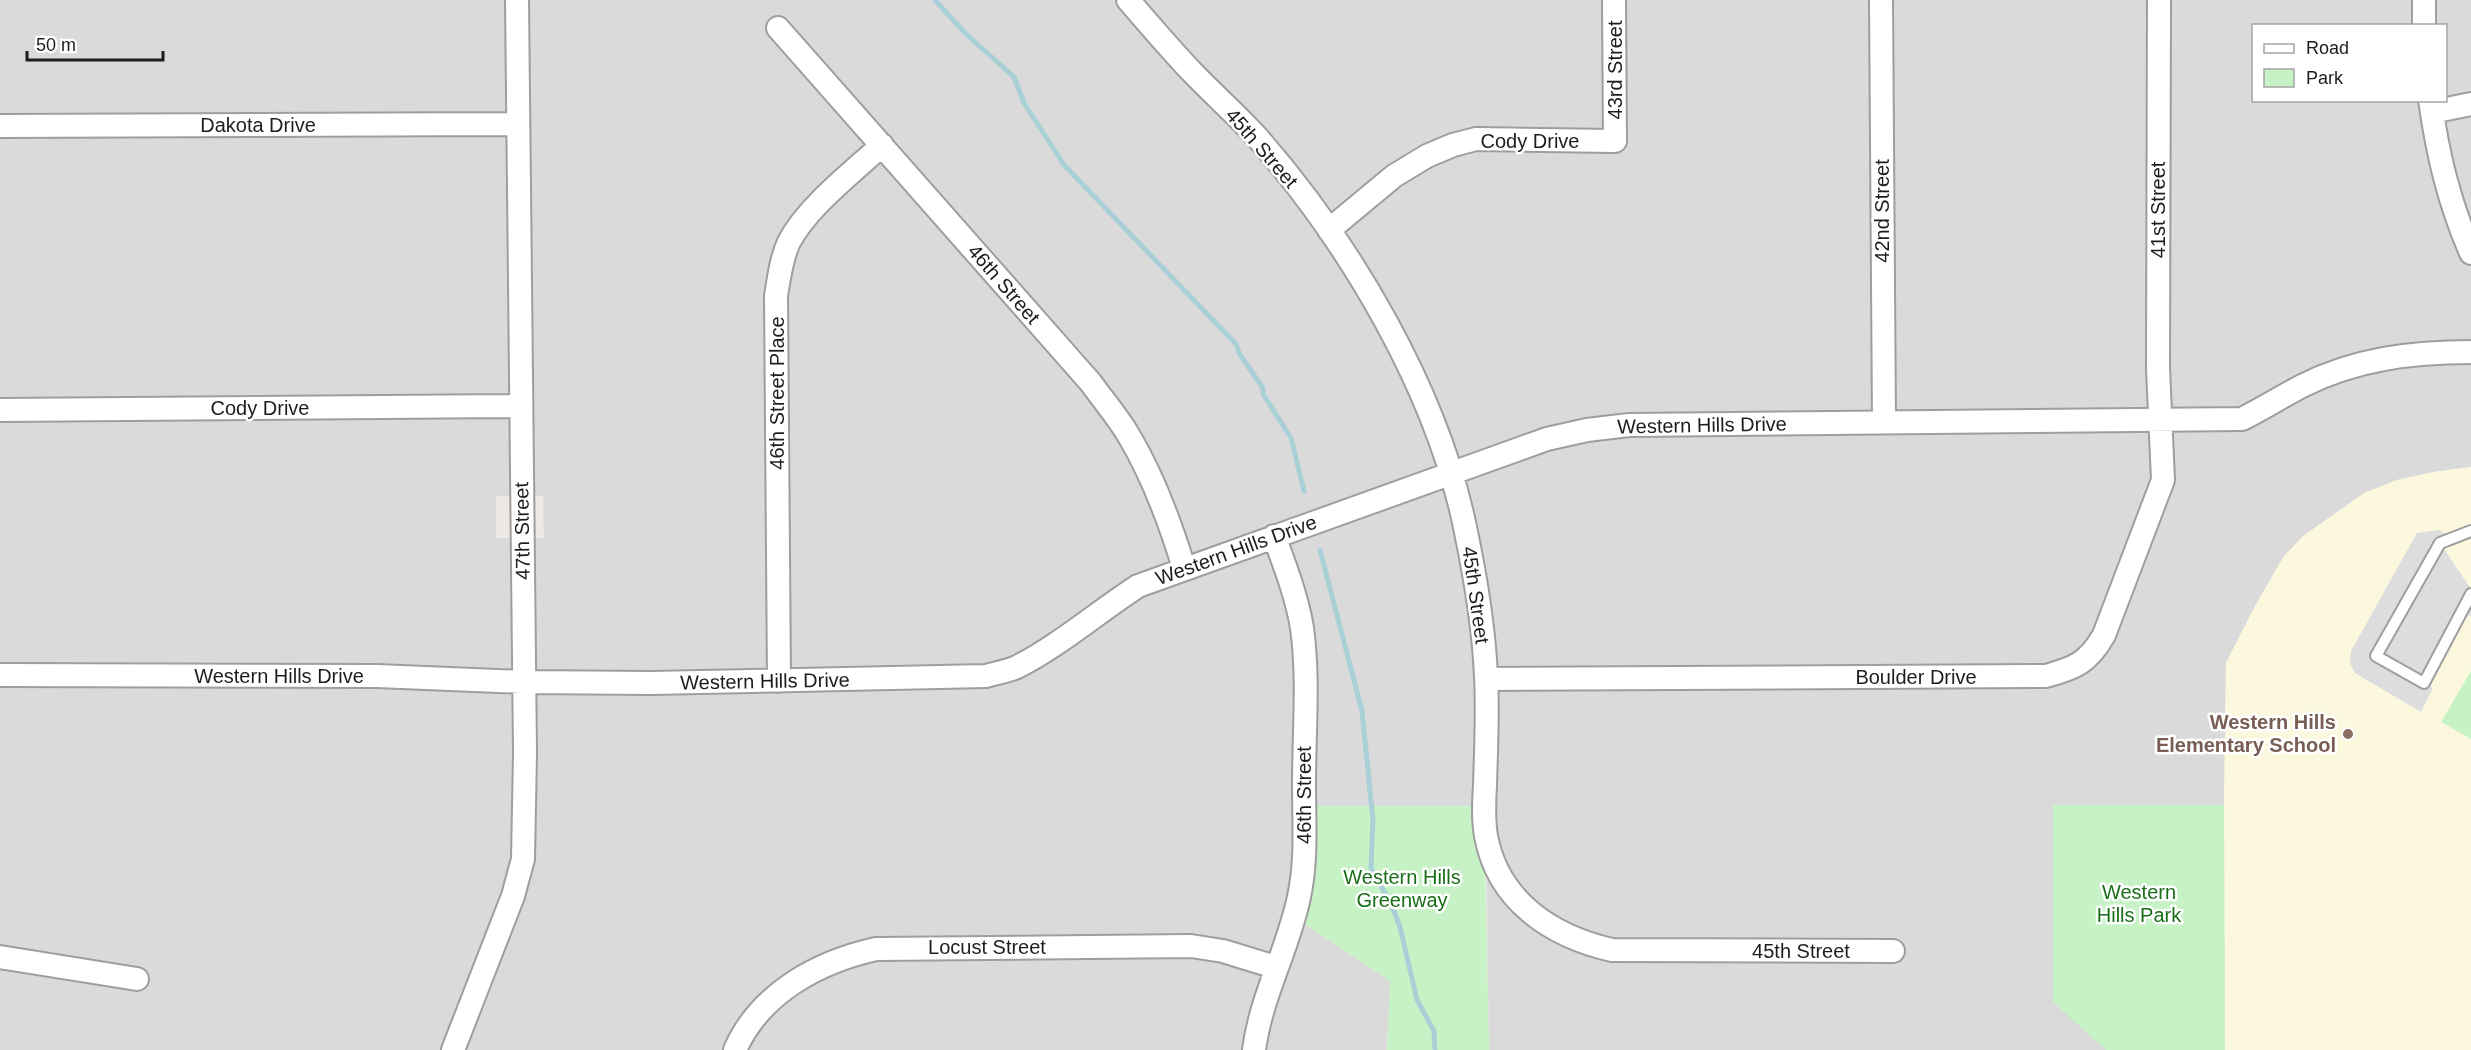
<svg xmlns="http://www.w3.org/2000/svg" width="2471" height="1050" font-family="Arial,sans-serif">
<style>
.residential{fill:#dbdada;fill-rule:evenodd}
.education{fill:#fbf8de}
.park{fill:#c6f2c5}
.parking{fill:#ddd}
.lines{fill:none;stroke-linecap:round;stroke-linejoin:round}
.stream{stroke:#a9d0d6;stroke-width:5}
.lane-casing{stroke:#9e9e9e;stroke-width:14}
.street-casing{stroke:#9e9e9e;stroke-width:26}
.lane{stroke:#fff;stroke-width:10}
.street{stroke:#fff;stroke-width:22}
.education-dot{fill:#8d6e63;stroke:#fff;stroke-width:2}
.labels{text-anchor:middle;dominant-baseline:central;stroke-width:5;stroke-linejoin:round;paint-order:stroke}
.street-label{font-size:20px;fill:#1d1d1d;stroke:#fff}
.education-label{font-size:20px;font-weight:bold;fill:#785e54;stroke:#fff;text-anchor:end}
.park-label{font-size:20px;fill:#196e18;stroke:#fff}
</style>
<rect width="100%" height="100%" fill="#ede9e4"/>
<path class="residential" d="M0 0H2471V467L2433 472 2397 480 2364 493 2284 556 2255 606 2226 663 2224 805H2053L2106 1050H1489L1486 836 1294 917 1390 981 1387 1050H0ZM2254 26H2446V100H2254ZM496 496H543L544 538H496Z"/>
<path class="education" d="M2471 467V1050H2225L2224 805 2226 663 2255 606 2284 556 2303 536 2364 493 2397 480 2433 472Z"/>
<path class="park" d="M2471 671V739L2441 722Z
M2053 805H2224L2225 1050H2106L2053 1002Z
M1304 806H1484L1489 1050H1387L1390 981 1294 917Z"/>
<path class="parking" d="M2439 530 2446 534 2440 543 2471 589V616L2462 612 2424 683 2433 688 2421 712 2355 673 2350 664 2351 651 2417 533Z"/>
<g class="lines">
<path class="stream" d="M935 0 966 34 1014 77 1024 103 1064 165 1236 344 1240 355 1263 388V394L1291 438 1304 491
M1320 550 1362 711 1373 820 1371 868 1392 906 1400 927 1417 1000 1434 1031 1435 1050"/>
<defs>
<path id="lane" d="M2471 531 2440 543 2376 656 2424 683 2471 594"/>
<path id="street" d="M1128 0C1149 24 1170 49 1192 72 1213 94 1236 114 1256 136 1350 243 1438 391 1466 532 1476 580 1484 628 1486 677 1488 713 1486 749 1485 785 1484 802 1483 819 1486 836 1498 901 1551 936 1612 950L1893 951
M1881 0 1884 422
M2424 0V26
M778 28 1091 383C1103 400 1118 417 1129 436 1154 478 1170 522 1184 568
M2430 100C2438 156 2449 202 2471 253
M2432 112 2471 104
M0 126 517 124
M1329 230 1394 176 1427 156 1453 145 1476 139 1615 141 1614 0
M0 410 520 406
M0 675 377 676 524 682 651 683 986 676C996 673 1008 671 1017 667 1060 645 1098 612 1138 586L1547 439 1587 430 1629 425 2242 419C2262 409 2281 397 2302 386 2355 359 2412 352 2471 352
M1486 679 2046 676C2075 668 2088 663 2104 635L2163 480 2158 368 2159 0
M779 681 776 296C779 278 781 259 789 242 807 207 853 172 882 145
M0 957 137 979
M453 1050 513 896 523 859 525 753 517 0
M735 1050C760 993 818 962 876 949L1191 946 1223 951 1275 967
M1254 1050C1261 996 1288 950 1299 897 1307 860 1304 821 1304 783 1304 732 1309 679 1302 628 1297 597 1285 566 1274 536"/>
</defs>
<use href="#lane" class="lane-casing"/>
<use href="#street" class="street-casing"/>
<use href="#lane" class="lane"/>
<use href="#street" class="street"/>
</g>
<circle class="education-dot" cx="2348" cy="734" r="6"/>
<g class="labels">
<g class="street-label">
<text transform="translate(1615 70) rotate(-90)">43rd Street</text>
<text x="258" y="125">Dakota Drive</text>
<text x="1530" y="141">Cody Drive</text>
<text transform="translate(1262 148) rotate(49)">45th Street</text>
<text transform="translate(2158 210) rotate(-90)">41st Street</text>
<text transform="translate(1882 211) rotate(-90)">42nd Street</text>
<text transform="translate(1004 284) rotate(49)">46th Street</text>
<text transform="translate(777 393) rotate(-90)">46th Street Place</text>
<text x="260" y="408">Cody Drive</text>
<text transform="translate(1702 425) rotate(-1)">Western Hills Drive</text>
<text transform="translate(522 531) rotate(-91)">47th Street</text>
<text transform="translate(1236 550) rotate(-20)">Western Hills Drive</text>
<text transform="translate(1476 595) rotate(82)">45th Street</text>
<text x="279" y="676">Western Hills Drive</text>
<text x="1916" y="677">Boulder Drive</text>
<text transform="translate(765 681) rotate(-1)">Western Hills Drive</text>
<text transform="translate(1304 795) rotate(-90)">46th Street</text>
<text x="987" y="947">Locust Street</text>
<text x="1801" y="951">45th Street</text>
</g>
<g class="education-label">
<text x="2336" y="722">Western Hills<tspan x="2336" dy="23">Elementary School</tspan></text>
</g>
<g class="park-label">
<text x="1402" y="877">Western Hills<tspan x="1402" dy="23">Greenway</tspan></text>
<text x="2139" y="892">Western<tspan x="2139" dy="23">Hills Park</tspan></text>
</g>
</g>
<rect x="2252" y="24" width="195" height="78" fill="#ffffff" stroke="#a5a5a5" stroke-width="1.5"/>
<rect x="2264" y="44" width="30" height="9" fill="#ffffff" stroke="#a5a5a5" stroke-width="1.5"/>
<text x="2306" y="54" font-size="18" fill="#1d1d1d">Road</text>
<rect x="2264" y="69" width="30" height="18" fill="#c6f2c5" stroke="#a5a5a5" stroke-width="1.5"/>
<text x="2306" y="84" font-size="18" fill="#1d1d1d">Park</text>
<path d="M27 51v9h136v-9" fill="none" stroke="#1d1d1d" stroke-width="3"/>
<text x="36" y="51" font-size="18" fill="#1d1d1d" stroke="#ffffff" stroke-width="4.5" paint-order="stroke">50 m</text>
</svg>
